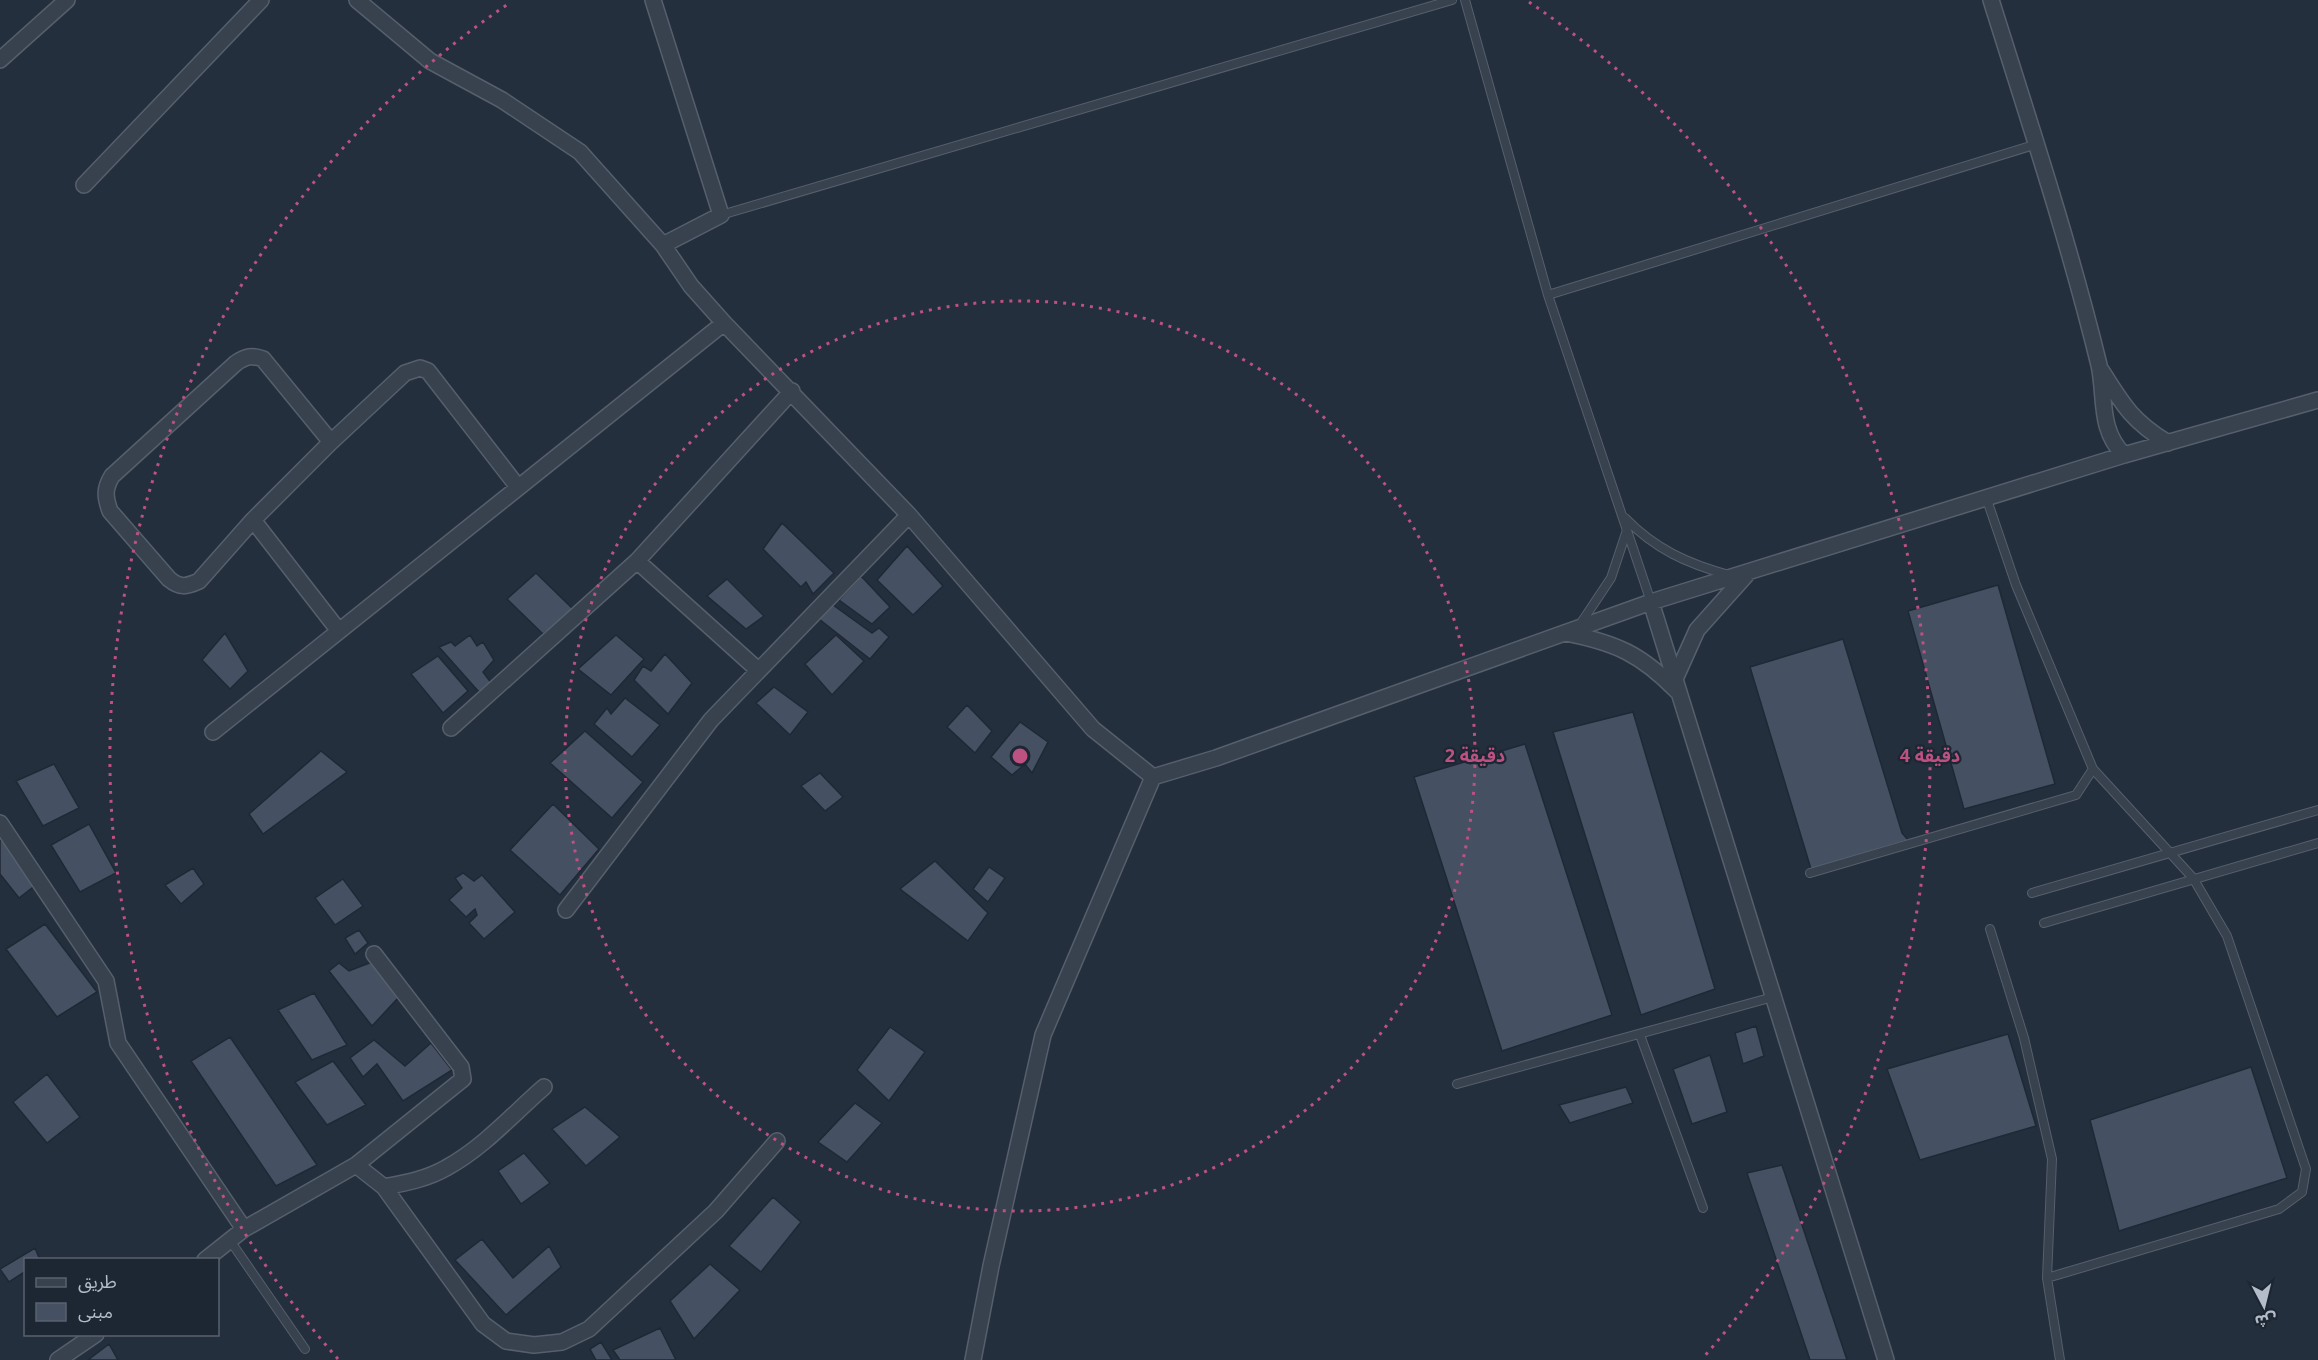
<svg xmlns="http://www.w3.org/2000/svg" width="2318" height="1360" font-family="'Noto Sans','Noto Sans Arabic',sans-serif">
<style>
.building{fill:#455162;stroke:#1f2835;stroke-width:1.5}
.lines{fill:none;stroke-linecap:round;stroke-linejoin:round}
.service-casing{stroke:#565f6c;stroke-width:10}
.minor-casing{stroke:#565f6c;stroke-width:18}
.service{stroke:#38414e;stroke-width:8}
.minor{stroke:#38414e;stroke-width:15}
.ring{fill:none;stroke:#bd5182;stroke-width:3;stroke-dasharray:3 6}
.centre{fill:#bd5182;stroke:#1d2633;stroke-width:3}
.ring-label{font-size:18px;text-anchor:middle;font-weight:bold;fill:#bd5182;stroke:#1d2633;stroke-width:4.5;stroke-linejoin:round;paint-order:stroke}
</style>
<rect width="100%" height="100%" fill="#242f3e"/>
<path class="building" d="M782 523 834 573 813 594 806 582 801 587 763 549Z
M907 546 943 586 913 615 877 580Z
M536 573 574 610 543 634 507 599Z
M861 576 890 607 872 624 839 600Z
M727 579 764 616 746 629 707 596Z
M1998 585 2055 784 1964 809 1908 611Z
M833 605 872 633 879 628 889 637 870 659 819 619Z
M225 633 248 671 230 689 202 660Z
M470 635 477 646 483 642 494 660 483 672 492 684 479 692 439 647 451 642 455 646Z
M616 635 644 659 611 695 578 669Z
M836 635 864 661 832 695 805 664Z
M1843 639 1902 833 1908 840 1811 869 1750 667Z
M665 654 692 683 668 714 634 680 643 666 651 671Z
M438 656 468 691 443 713 411 674Z
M774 687 808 712 790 735 756 703Z
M625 698 660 725 632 757 594 724 607 708 611 714Z
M967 705 992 731 975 753 947 727Z
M1633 712 1715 989 1641 1015 1553 732Z
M1020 722 1048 742 1032 773 1025 764 1012 775 991 757Z
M585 731 643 782 612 818 550 763Z
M1525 744 1612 1015 1502 1051 1414 777Z
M321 751 347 772 263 834 249 814Z
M54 764 79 808 43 826 16 781Z
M820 773 843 797 825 811 801 786Z
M553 804 599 849 560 895 510 850Z
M89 824 116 873 80 892 51 845Z
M0 838 37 884 19 898 0 874Z
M935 861 988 913 968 941 900 889Z
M989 867 1005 878 988 902 973 889Z
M193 868 204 884 181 904 165 885Z
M463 873 474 881 482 875 515 912 484 939 469 923 477 915 475 909 466 917 449 900 462 888 455 878Z
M343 879 363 906 335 925 315 898Z
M45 924 97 992 57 1017 6 949Z
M359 930 368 943 355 954 345 938Z
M372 962 398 998 372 1026 329 971 339 963 349 971Z
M314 993 347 1045 312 1060 278 1010Z
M1756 1026 1764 1056 1743 1064 1735 1033Z
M890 1027 925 1052 889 1101 857 1070Z
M2008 1034 2036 1126 1920 1160 1887 1069Z
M230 1037 317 1165 276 1186 191 1061Z
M374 1040 405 1066 431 1043 452 1070 403 1101 377 1064 363 1077 350 1058Z
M1710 1055 1727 1112 1692 1124 1673 1069Z
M333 1061 366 1105 327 1125 295 1082Z
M2251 1067 2287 1178 2119 1231 2090 1120Z
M47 1074 80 1117 47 1143 13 1102Z
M1626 1087 1633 1103 1570 1123 1559 1105Z
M855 1103 882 1123 847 1162 818 1142Z
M585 1107 620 1137 586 1166 552 1129Z
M524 1153 550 1183 521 1204 498 1171Z
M1782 1165 1847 1360H1810L1747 1173Z
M773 1197 801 1222 761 1272 729 1246Z
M482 1239 513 1278 549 1246 561 1267 506 1315 455 1260Z
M35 1248 40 1260H26V1271L9 1282 0 1269Z
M710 1264 740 1290 694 1339 670 1301Z
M660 1328 676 1360H620L613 1350Z
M601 1342 612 1360H596L590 1349Z
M109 1344 118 1360H88Z"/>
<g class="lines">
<defs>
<path id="service" d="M1465 0 1548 295 1651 602
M721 215 1452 0
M1548 295 2037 144
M1625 518C1655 549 1688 564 1729 575
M1579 626 1611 578 1627 530
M1810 873 2076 795 2093 769 2016 585 1986 497
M2032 893 2318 810
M2044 923 2318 843
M1990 929 2024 1038 2052 1159 2047 1278 2060 1360
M1640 1035 1703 1208
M1457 1084 1773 997
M231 1242 305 1349
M2047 1278 2279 1209 2302 1192 2306 1169 2227 936 2193 878 2093 769"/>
<path id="minor" d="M357 0 430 61 502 100 580 152 663 245
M653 0 721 215 663 245 691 286 724 323 909 515 1093 729 1153 777
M1991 0C2029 121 2069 242 2099 365 2106 397 2098 429 2124 455
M0 60 67 0
M84 185 261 0
M2101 370C2123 405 2132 421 2168 443
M331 442 405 373 420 368 428 371 518 487
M253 520 199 581C186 587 180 588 169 579L110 511C105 497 104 489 112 476L236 363C246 356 252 355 263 359L331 442 253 520 339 631
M637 561 758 670
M1651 602 1886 1360
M1566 633C1616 643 1641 654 1677 691
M1675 679 1697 630 1747 574
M451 728 637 561 792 391
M213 732 724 323
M1153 777 1216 758 1651 602 2124 455 2318 400
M0 823 106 981 118 1043 244 1229
M566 910 711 720 909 515
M356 1165 384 1187 483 1324 506 1341 534 1345 562 1342 589 1329 716 1211 777 1141
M384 1187C405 1183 427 1179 446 1168 483 1148 513 1114 544 1087
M205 1260 244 1229 356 1165 463 1079 461 1067 374 954
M58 1360 96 1334
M973 1360 991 1266 1043 1035 1153 777"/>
</defs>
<use href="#service" class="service-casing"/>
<use href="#minor" class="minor-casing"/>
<use href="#service" class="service"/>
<use href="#minor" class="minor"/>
</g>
<g class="ring">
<circle cx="1020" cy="756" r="455"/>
<path d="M338 1359A910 910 0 0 1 511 2M1529 2A910 910 0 0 1 1702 1359"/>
</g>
<circle cx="1020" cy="756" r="9" class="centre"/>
<g class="ring-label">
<text x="1475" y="762">2 دقيقة</text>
<text x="1930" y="762">4 دقيقة</text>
</g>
<rect x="24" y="1258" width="195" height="78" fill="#1d2633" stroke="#59626f" stroke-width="1.5"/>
<rect x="36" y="1278" width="30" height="9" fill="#38414e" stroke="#59626f" stroke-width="1.5"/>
<text x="78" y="1288" font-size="18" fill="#b4bcc9">طريق</text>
<rect x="36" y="1303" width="30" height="18" fill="#455162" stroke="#59626f" stroke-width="1.5"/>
<text x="78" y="1318" font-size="18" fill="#b4bcc9">مبنى</text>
<g transform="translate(2264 1306) rotate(173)" stroke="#1d2633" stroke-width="4.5" paint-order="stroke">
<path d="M0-4.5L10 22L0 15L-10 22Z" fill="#b4bcc9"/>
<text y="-9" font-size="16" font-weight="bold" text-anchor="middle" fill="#b4bcc9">ش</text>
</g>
</svg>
